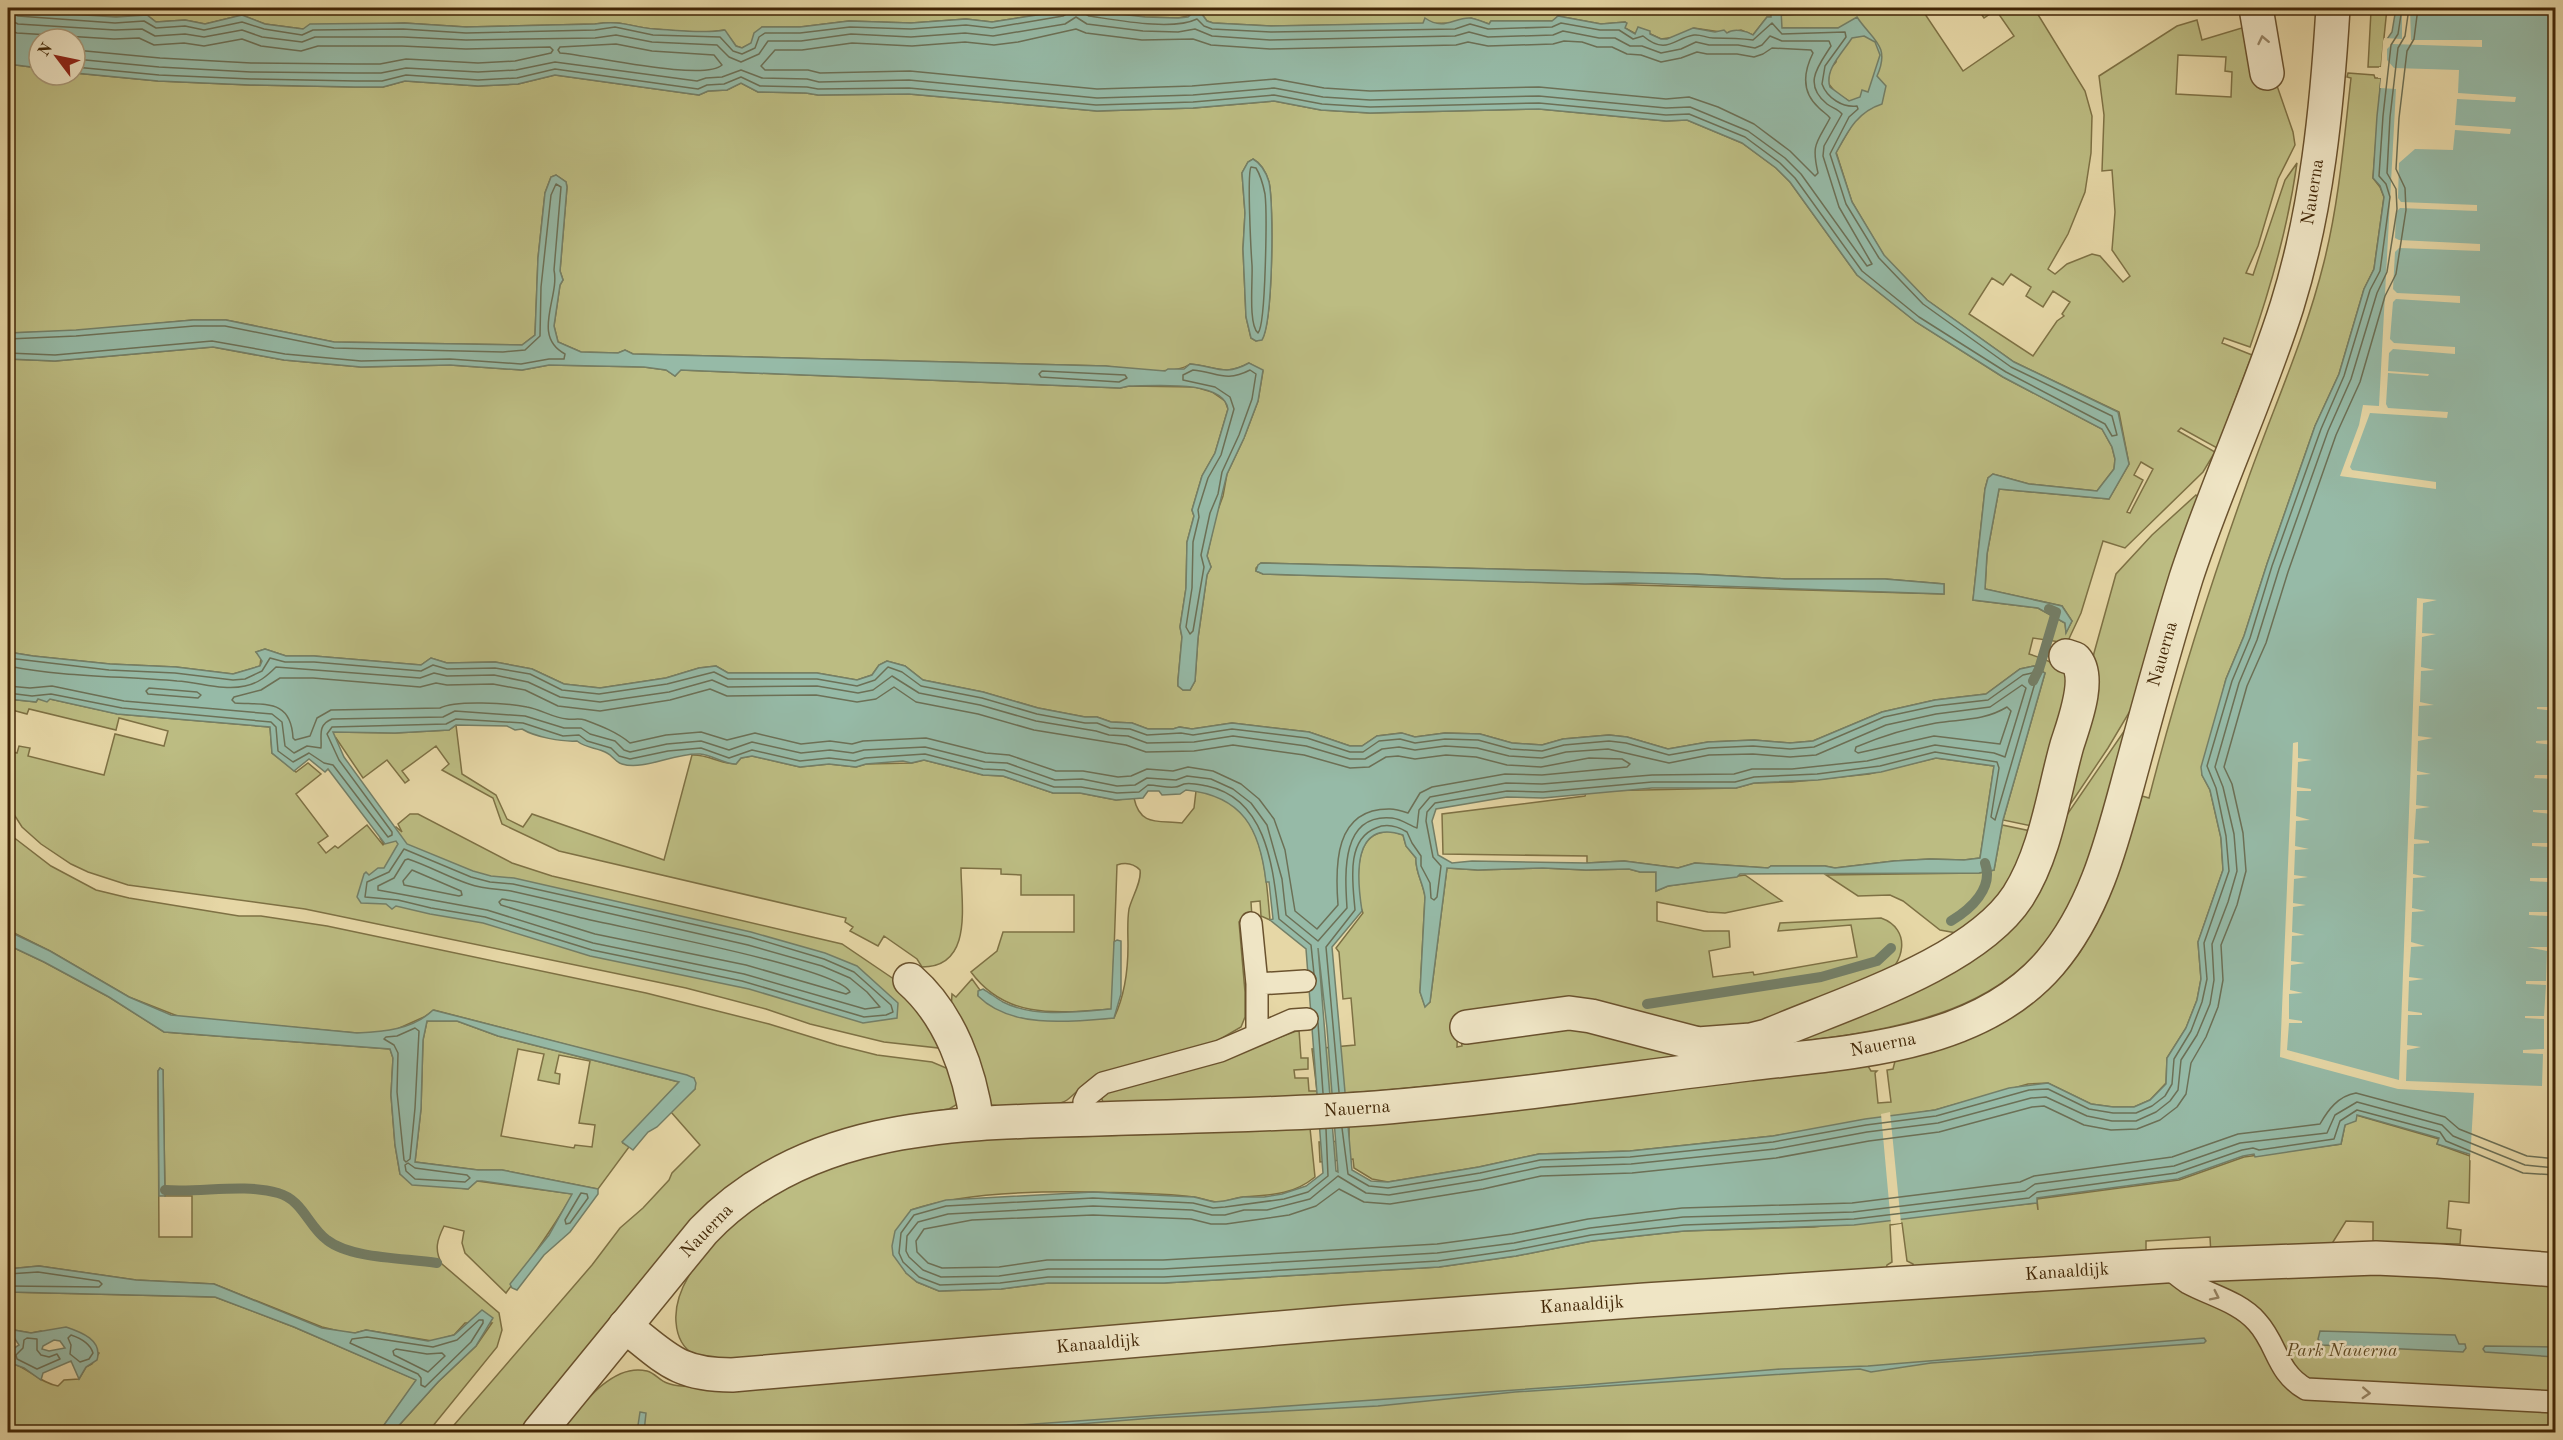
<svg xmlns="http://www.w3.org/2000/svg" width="2563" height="1440" font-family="'Old Standard TT',serif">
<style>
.green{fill:#bcbc82;stroke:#7e7144;stroke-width:1.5;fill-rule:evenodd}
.water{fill:#96baa7;stroke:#747f67;stroke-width:1.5;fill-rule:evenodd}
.pier{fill:#e6d7a6}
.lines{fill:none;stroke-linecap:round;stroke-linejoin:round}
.shore{stroke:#6c7056;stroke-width:1.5}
.stream{stroke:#747f67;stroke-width:10}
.service-casing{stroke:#6a522e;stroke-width:24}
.minor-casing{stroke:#6a522e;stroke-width:36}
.tertiary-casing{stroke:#6a522e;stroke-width:36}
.service{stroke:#efe5c5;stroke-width:21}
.minor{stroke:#efe5c5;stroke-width:33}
.tertiary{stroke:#efe5c5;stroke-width:33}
.oneway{stroke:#988666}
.labels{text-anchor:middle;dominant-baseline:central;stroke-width:5;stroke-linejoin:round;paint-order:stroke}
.street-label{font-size:18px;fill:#412606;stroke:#efe5c5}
.park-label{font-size:18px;font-style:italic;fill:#604c25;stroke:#efe5c5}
</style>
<rect width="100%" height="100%" fill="#e6d7a6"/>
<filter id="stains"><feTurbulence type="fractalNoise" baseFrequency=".00333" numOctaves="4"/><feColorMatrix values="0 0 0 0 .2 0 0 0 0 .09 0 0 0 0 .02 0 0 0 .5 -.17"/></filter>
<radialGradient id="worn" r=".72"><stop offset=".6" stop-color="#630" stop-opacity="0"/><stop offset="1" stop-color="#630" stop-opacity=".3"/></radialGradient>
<path class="green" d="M8 8H1771V17H1767L1753 35 1741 30 1727 33 1694 28 1676 37 1661 39 1638 28 1636 34 1625 28V22L1601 24 1558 16 1553 21H1491L1489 24 1471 18 1455 23 1271 26 1213 23 1207 21 1201 13 1178 18 1145 17 1076 9 992 22 966 19 911 23 849 21 800 27H762L752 43 742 48 736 46 724 30C703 34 677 31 655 29 630 27 623 20 595 24L466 27 404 23 303 29 265 24 242 15 205 24 185 20 156 22 147 15 116 17 8 10Z
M1828 8H1921L1963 71 2014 36 1996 10 1984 18 1977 8H2034L2085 91 2092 116 2091 153 2085 192 2068 234 2048 269 2055 274 2067 264 2092 254 2100 256 2123 282 2130 276 2112 250 2115 212 2112 170 2102 171 2104 115 2099 76 2177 26 2197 20 2202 40 2245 27 2253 31 2256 56 2255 78 2274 77 2293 132 2295 145 2278 179 2258 246 2246 273 2253 275 2285 180 2297 163C2288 227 2271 287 2250 347L2224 338 2222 343 2252 355 2217 448 2181 428 2178 431 2215 452 2203 472 2125 548 2103 541 2081 613 2067 643 2033 638 2029 654C2051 661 2066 666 2071 689L2036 835 2026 864 2001 905 1981 928 1962 934 1940 930 1903 901 1890 895 1858 896 1826 875 1979 873 1994 870 2002 825 2031 831 2032 826 2003 820 2045 673 2034 666 2020 669 1986 694 1935 700 1882 712 1813 741 1790 743 1754 740 1708 742 1668 749 1627 737 1609 735 1563 739 1542 745 1512 743 1480 734 1445 733 1415 737 1401 733 1377 736 1362 746H1350L1309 732 1232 723 1192 729 1180 727 1173 729H1148L1132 723 1111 722 1097 717H1085L1038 708 983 692 923 680 905 666 887 661 879 665 872 675 857 680 817 673H728L716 666 699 668 666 678 600 688 564 684 532 669 495 662 447 663 431 658 421 665 314 656H286L265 649 256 652 261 657 260 666 233 674 176 667 110 664 33 656 8 652V359L55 361 213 347 284 360 361 367 450 365 522 370 549 365 644 367 666 370 675 376 680 370 1120 388 1129 386 1195 387 1212 392 1225 401 1228 409 1215 453 1202 476 1192 510 1194 516 1187 542 1186 588 1180 627 1182 637 1178 680V686L1183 690H1190L1195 681 1198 638 1207 575 1211 567 1207 556 1216 515 1223 496 1227 474 1244 438 1258 401 1263 371 1249 363C1224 377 1216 366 1190 364 1174 376 1127 369 1106 366L633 354 625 350 618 353 581 352 558 342 554 326 560 285 563 280 560 271 567 187 566 182 556 175 551 177 545 193 538 258 535 335 522 345 334 342 226 320H193L76 331 8 333V64L39 68V75H75V73L158 81 250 85 355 87H383L405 81 478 86 518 84 555 75 699 95 708 91 727 90 741 83 758 92 806 93 818 95 909 94 1097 111 1194 108 1274 101 1321 110 1370 113 1539 109 1666 121 1687 120 1742 143 1776 168 1790 182 1857 275 1916 322 2003 377 2102 429 2112 447 2115 459 2114 469 2097 491 2029 484 1993 474 1988 478 1985 489 1973 600 2038 608 2065 623 2066 632 2072 621 2062 606 1985 589 1987 554 1999 489 2109 499 2129 464 2119 412 2014 362 1927 300 1884 256 1852 202 1836 152 1855 120 1849 101 1836 93 1828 83 1830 69 1836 62 1838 28H1781V15L1820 13ZM2178 55 2226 57 2225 71 2232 72 2231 97 2176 94ZM1253 159C1262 164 1266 172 1269 182 1274 204 1273 322 1262 339L1256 341 1251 338 1246 317 1243 249 1245 213 1242 173 1248 162ZM2011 274 2031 287 2026 296 2043 307 2053 291 2070 302 2062 314 2064 316 2057 321 2033 356 1969 314 1992 278 2003 285ZM2141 462 2153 469 2130 513 2127 512 2143 480 2134 475ZM1261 563 1695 574 1785 579H1886L1944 584V594L1263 574 1256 571V568Z
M2357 8H2387L2381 67H2368L2371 11 2358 10Z
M2348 73 2374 75 2375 78H2381L2373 178 2380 187 2384 197 2374 269 2364 289 2339 374 2315 426 2267 564 2244 636 2226 679 2202 775 2210 790 2221 838 2223 870 2198 942 2201 979 2197 1000 2186 1028 2167 1058 2166 1083 2150 1100 2134 1107H2113L2091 1104 2048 1083 2028 1084 1935 1110 1773 1136 1630 1151 1539 1154 1479 1167 1388 1182 1372 1179 1354 1168 1353 1159 1320 1162 1319 1142 1349 1141V1126L1868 1066 1871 1071H1877L1875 1073 1878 1103 1891 1102 1887 1070 1893 1069 1895 1061 1948 1046 2030 1004 2063 974 2080 952 2096 925 2115 882 2142 796 2149 798C2176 693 2209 588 2246 485 2272 411 2305 339 2324 262 2339 202 2344 140 2351 78L2347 77Z
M2196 495 2199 497 2133 706 2108 748 2061 818 2094 653 2116 574 2152 535Z
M8 699 36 702 38 699H50L118 714 270 727 272 753 296 772 308 763 321 774 296 794 328 836 318 843 326 853 335 846 338 848 367 825 383 845 384 844 380 838 396 827 402 832 398 824 410 814H418L512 863 552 876 842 944 907 988 921 1003 939 1048 884 1042 810 1024 766 1009 686 988 305 909 128 885 88 872 71 864 41 844 22 827 8 805V758L13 752 17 753 19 746 30 748 28 756 104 775 115 734 164 746 168 731 119 718 116 730 29 709 27 714 8 709Z
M2129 724C2112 784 2098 846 2071 902 2016 1019 1887 1030 1774 1045L1958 959 2060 825Z
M456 725 462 774 496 795 507 819 523 827 532 814 664 860 692 755C708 754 720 764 736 764L741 758 752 756 800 767 829 764 856 767 866 764 912 763 924 760 983 775 1003 776 1053 793H1080L1116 800 1134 798C1140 827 1159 820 1182 823L1194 808 1196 791C1264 799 1265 866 1270 920L1261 916 1260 901 1251 902 1252 918H1242L1239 922 1245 992V1017L1241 1027 1217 1041 1096 1076C1084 1082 1078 1092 1067 1100 1056 1108 1007 1107 992 1105L988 1103 951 1010 952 994 956 997 972 979 980 990 978 995C1007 1025 1075 1020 1114 1018 1124 997 1128 969 1128 946 1128 934 1127 921 1129 909 1132 897 1142 881 1140 870 1133 863 1126 862 1117 865L1112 1009C1058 1013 1006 1020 971 972L997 951 1003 932H1074V895H1021V875L1001 874V869L961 868C961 904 974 967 922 967L917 959 884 936 878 946 850 931 853 927 845 922 846 918 559 851 502 824 493 798 442 770 449 764 436 746 402 771 409 780 405 783 387 760 363 778 336 738 334 739 333 732 395 733 449 730Z
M1936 758 1994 766 1980 858 1964 860 1930 859 1894 861 1835 868 1825 866H1771L1768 868 1695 863 1678 868 1624 861 1587 863V856L1443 854 1442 814 1585 796 1586 793 1596 791 1736 788 1754 783 1792 782 1869 774Z
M1391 831 1403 835 1406 846 1416 858C1415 872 1423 882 1425 897L1420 992 1425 1006 1430 1002 1447 868 1478 870 1543 868 1586 870 1629 869 1640 872H1656V891L1668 886 1745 875 1782 901 1725 913 1708 912 1657 902V921L1704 931H1729L1730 947 1709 951 1713 977 1753 972 1754 975 1857 957 1851 925 1778 931 1780 923 1881 918C1912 929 1905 964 1881 979L1771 1026C1744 1034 1714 1038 1685 1034L1591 1012 1581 1008 1577 1000 1547 1004 1546 1006 1468 1011V1016L1458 1017 1457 1047 1462 1046 1461 1040 1530 1025 1584 1021 1662 1040 1686 1055 1492 1080 1376 1091 1264 1098 1103 1102 1101 1097 1106 1091 1222 1059 1299 1030 1301 1058H1308V1069L1294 1070 1295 1078H1308L1309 1091H1317L1312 1049 1355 1045 1351 998 1343 999 1339 952 1336 948 1363 913C1356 898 1356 857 1366 843 1372 834 1380 832 1391 831Z
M8 833 51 866 96 890 129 898 239 916H261L327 926 646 993 769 1024 837 1045 877 1055 932 1062 951 1070 960 1097 956 1105 949 1109C848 1123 765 1145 692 1220L518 1432H448L592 1265 620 1228 643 1208 669 1180 672 1173 700 1145 671 1112 695 1089 694 1078 434 1010 424 1017 395 1030 375 1033H357L180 1017 129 997 50 951 8 930Z
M8 945 44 962 109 997 164 1032 390 1049 393 1058 391 1095 395 1145 400 1174 440 1186 468 1189 477 1181 573 1194C553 1228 529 1262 506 1293L465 1253 462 1243 464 1231 444 1226C437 1240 434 1250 442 1264L499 1313 502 1330 497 1347 428 1432H393L438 1382 476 1346 492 1323H465L454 1335 432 1341 366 1330 355 1333 343 1332 322 1327 214 1284 136 1280 39 1266 8 1269ZM160 1068 163 1070 165 1196H192V1237H159L158 1071Z
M427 1021H457L498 1036 679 1082 623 1143 629 1147 598 1189 502 1170H478L415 1162 421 1109 423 1040ZM518 1049 544 1054 538 1080 559 1084 560 1074 555 1073 559 1055 590 1061 579 1123 595 1125 592 1147 575 1145 574 1148 501 1136Z
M2356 1115 2439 1139 2437 1144 2470 1156 2469 1203 2449 1201 2447 1228 2461 1230 2460 1244 2373 1242V1222L2346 1221 2328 1250 2211 1255 2210 1237 2146 1241V1258L1914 1273 1913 1264 1907 1261 1902 1223 1890 1225 1892 1262 1887 1265 1886 1269 772 1364C754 1362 710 1362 695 1355 682 1348 677 1336 676 1322 671 1261 767 1192 818 1171 896 1139 986 1139 1069 1137 1149 1134 1230 1132 1310 1128L1315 1177C1293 1195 1271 1195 1243 1197 1234 1198 1225 1202 1216 1202 1208 1201 1201 1198 1194 1197 1162 1193 1125 1193 1093 1192 1040 1191 960 1193 911 1210L906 1273 917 1282 939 1291 1001 1289 1048 1283H1164L1439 1267 1516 1256 1592 1241 1684 1231 1814 1227 2037 1203 2038 1210 2037 1199 2179 1180 2244 1157 2341 1144 2345 1125Z
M2291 1268 2516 1282 2555 1287V1432H560C579 1409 611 1362 647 1371 655 1373 660 1381 667 1383 674 1386 683 1386 690 1387Z
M8 1292 215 1297 294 1327 417 1380 379 1432H8V1362C27 1366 39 1383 58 1386L64 1380 79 1379 86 1367 92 1364 99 1353 41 1331 31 1333 8 1329Z"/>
<path class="water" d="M1771 8 1781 10 1782 28H1838L1857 17C1872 40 1891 45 1877 76L1886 86 1882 104C1857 112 1848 131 1836 153L1852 202 1884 255 1927 300 2014 362 2118 412 2129 464 2109 499 1999 489 1987 554 1985 589 2062 606 2072 621 2066 633 2065 623 2038 608 1973 600 1985 489 1988 478 1993 474 2029 484 2097 491 2114 469 2115 459 2112 447 2102 429 2003 377 1916 322 1857 275 1790 182 1776 168 1742 143 1687 120 1666 121 1539 109 1370 113 1321 110 1274 101 1193 108 1097 111 909 94 818 95 806 93 758 92 741 83 727 90 708 91 699 95 555 75 518 84 478 86 405 81 383 87H355L250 85 158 81 75 73V39H39V68L8 64V10L116 17 147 15 156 22 185 20 205 24 242 15 265 24 303 29 310 24 404 23 466 27 595 24C623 20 630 27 655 29 677 30 702 34 725 30L736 46 742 48 751 43 754 33 762 27H800L849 21 911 23 966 19 992 22 1076 9 1145 17 1178 18 1188 17 1194 12 1201 13 1207 21 1213 23 1271 26 1423 23 1425 18C1444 31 1453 18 1469 18 1475 18 1483 22 1489 24L1491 21H1552L1558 16 1601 24 1625 22 1627 23 1625 28 1635 34 1638 27 1650 31V34L1661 39H1667L1693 28 1715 32 1724 30 1727 33C1734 28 1747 31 1753 35L1767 17H1771ZM1864 36 1875 42 1880 55 1868 92 1862 90 1860 97 1849 101 1830 87C1824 70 1843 52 1852 38Z
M2396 8H2555V1181L2437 1144 2439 1138 2357 1115 2356 1121 2345 1125 2341 1144 2255 1157 2254 1154 2243 1156 2178 1179 2037 1198V1203L1854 1225 1684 1231 1592 1241 1516 1256 1439 1267 1164 1283H1048L1001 1289 939 1291 917 1282 906 1273 893 1255 892 1246 895 1231 911 1210 946 1200 1093 1192 1194 1197 1214 1202 1224 1201 1243 1197H1264L1282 1194 1306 1186 1323 1173 1306 949 1270 920 1273 919 1269 882H1266C1260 829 1243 796 1186 790L1180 794 1162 795 1159 791H1148L1143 798 1116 800 1080 793H1053L1003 776 983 775 924 760 911 763 903 761 866 764 856 767 829 764 800 767 752 756 741 758 736 764C723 764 713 755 700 754 676 752 644 771 622 764 615 762 613 756 607 753 597 747 587 749 577 741 562 742 535 737 522 729L515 730 507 726 456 725 449 730 395 733 333 732 344 757 407 844 473 871 491 876 514 878 751 932 825 953 857 966 898 1003 897 1018 863 1023 749 989 590 956 483 923 430 914 396 906 392 909 386 904 361 903 357 897 364 874 366 872 369 875 378 868H384L398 844 396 841 385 844 328 769 325 772 309 759 294 771 272 753 270 727 117 714 50 699 47 702 38 699 36 702 8 699V652L33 656 110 664 176 667 233 674 260 666 262 661 256 652 265 649 286 656H314L421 665 431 658 447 663 495 662 532 669 564 684 600 688 666 678 699 668 716 666 728 673H817L857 680 872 675 879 665 887 661 905 666 923 680 983 692 1038 708 1085 717H1097L1111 722 1132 723 1148 729H1173L1179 727 1192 729 1232 723 1309 732 1350 746H1362L1377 736 1402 733 1415 737 1445 733 1480 734 1512 743 1542 745 1563 739 1609 735 1627 737 1668 749 1708 742 1754 740 1790 743 1813 741 1882 712 1935 700 1986 694 2020 669 2034 666 2045 673 2003 820 1994 870 1979 873 1740 874 1737 877 1668 886 1656 891V872H1640L1629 869 1586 870 1543 868 1478 870 1447 868 1430 1002 1425 1007 1420 992 1425 897C1423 882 1415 872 1416 858L1406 846 1403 835C1351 818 1357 879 1362 911L1332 947 1352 1170 1371 1181 1388 1182 1479 1167 1539 1154 1630 1151 1773 1136 1865 1119 1935 1110 2009 1088 2048 1083 2091 1104 2113 1107H2134L2150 1100 2166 1084 2167 1058 2186 1028 2197 1000 2201 979 2198 942 2223 870 2221 838 2210 790 2202 775 2201 767 2226 679 2244 636 2267 564 2315 426 2339 374 2364 289 2374 269 2384 197 2380 186 2373 178 2377 116 2385 42 2392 32ZM1936 758 1994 766 1980 858 1964 860 1930 859 1894 861 1835 868 1825 866H1771L1768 868 1695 863 1678 868 1624 861 1587 863 1472 861 1452 863 1438 855 1432 821 1436 809 1507 797 1543 798 1652 788H1736L1754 783 1818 780 1881 772ZM1318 948 1327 1028 1338 1172 1336 1171Z
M1253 159C1262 164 1266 172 1269 182 1274 204 1273 322 1262 340L1256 341 1251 338 1246 317 1243 249 1245 213 1242 173 1248 162Z
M556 175 566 182 567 187 560 271 563 280 560 285 554 326 558 342 581 352 618 353 625 350 633 354 1106 366 1165 371 1168 369H1184L1190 364C1216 366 1223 377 1249 363L1263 370 1258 401 1244 438 1227 474 1207 556 1211 567 1207 575 1198 638 1195 681 1190 690H1183L1178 686V680L1182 637 1180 627 1186 588 1187 542 1194 516 1192 510 1202 476 1215 453 1228 409C1223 379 1152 386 1129 386L1120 388 681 370 675 376 666 370 644 367 549 365 522 370 450 365 361 367 284 360 213 347 55 361 8 359V333L76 330 193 320H226L334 342 522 345 535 335 538 258 545 193 551 177Z
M1261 563 1695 574 1785 579H1885L1944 584V594L1633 583 1585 584 1263 574 1256 571 1258 565Z
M8 931 50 951 129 997 171 1015 357 1033C384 1032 414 1029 433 1010L687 1075 694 1078 696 1083 695 1089 657 1127 648 1132 633 1150 622 1142 679 1082 498 1036 457 1021H427L423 1040 421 1109 415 1162 478 1170H502L598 1189V1194L570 1232 544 1255 517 1290 512 1288 510 1284 549 1235 572 1194 482 1181H477L468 1189 412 1185 400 1174 395 1145 391 1095 393 1058 390 1049 164 1032 109 997 44 962 8 945Z
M1117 940 1121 941V994L1114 1018C1070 1022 1011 1029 978 996V991L983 989C990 993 996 998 1003 1002 1034 1018 1078 1012 1111 1009L1114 942Z
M160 1068 163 1070 165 1196H159L158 1071Z
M39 1266 136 1280 214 1284 322 1328 355 1333 366 1330 428 1341 454 1335 482 1310 493 1318 476 1346 438 1382 393 1432H379L416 1380 294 1327 215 1297 8 1292V1269Z
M66 1327C81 1332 103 1340 97 1360L86 1367 79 1379 71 1361 43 1373 41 1380 24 1368 8 1362V1352L19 1345 15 1339 8 1338V1329L31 1333ZM54 1340 60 1341 65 1348 49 1351 42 1349 43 1346Z
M2320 1331 2455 1335 2459 1344H2465L2466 1348 2463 1352 2322 1345 2318 1339Z
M2204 1338 2206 1341 2204 1343 1931 1363 1871 1372 1860 1369 1515 1392 1378 1406 1153 1418 1055 1426 1045 1429 921 1432 1585 1385 1781 1369 1868 1366Z
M2485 1346 2555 1347V1357L2485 1352 2483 1349Z
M640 1412 646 1413 644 1432H637Z"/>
<path class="pier" d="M2402 8H2410L2411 40H2482V47L2392 44 2387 49V60L2394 68 2459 70 2458 93 2516 97 2515 102 2457 99 2455 125 2511 129 2510 134 2455 130 2453 150 2415 149 2399 163 2398 198 2401 202 2477 205V211L2400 208 2396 212 2395 238 2399 240 2480 244V251L2399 248 2395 252 2393 289 2397 293 2460 296V303L2396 299 2393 302 2390 339 2394 343 2455 347V354L2393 349 2389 353 2388 371 2429 374 2428 376 2388 373 2386 404 2388 408 2448 412 2447 418 2370 413 2350 467 2352 470 2436 482V489L2340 476 2359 425 2363 405 2379 406 2396 89 2380 88 2381 78H2378L2379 67H2381L2383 41 2384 38 2402 39Z
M2417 598 2437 600 2423 603 2422 633 2436 634 2422 637 2421 667 2435 670 2421 671 2420 702 2434 705 2419 706 2418 736 2433 738 2418 741 2417 771 2431 774 2417 775 2416 805 2430 807 2416 809 2414 839 2429 841V843L2414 844 2413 874 2427 877 2413 878 2412 908 2426 911 2412 912 2411 942 2425 946 2411 947 2409 977 2424 979 2409 981 2408 1011 2422 1013V1015H2408L2407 1045 2421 1047 2407 1050 2406 1081 2542 1086 2543 1054 2523 1053V1050L2544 1049V1019L2525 1018V1016H2544L2546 985 2526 984V981H2546L2547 951 2527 947H2547L2548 916 2529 915V912H2548L2549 882 2530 881V878H2549L2550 847 2532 846V843H2551L2552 814 2533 812V810H2552L2553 779 2534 778 2535 775H2553L2554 745 2536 743V741L2554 740 2555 711 2537 709V707H2555L2554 1007 2556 1011 2554 1012 2553 1046 2555 1047 2556 1050 2553 1051 2551 1087 2556 1088V1184L2521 1182 2470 1160 2474 1093 2398 1089 2280 1057 2293 743 2298 742V758L2312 760 2298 762 2297 787 2311 789V791H2297L2296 816 2310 820 2296 821 2295 846 2309 849 2295 850 2294 875 2308 877 2294 879 2293 903 2306 905 2293 907 2292 932 2305 935 2292 936 2291 961 2305 963 2291 965 2290 990 2303 993 2289 994V1019L2302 1021V1023H2289L2287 1050 2399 1080Z
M1890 1112 1901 1223 1891 1224 1881 1114Z"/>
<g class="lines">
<path class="shore" d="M11 8 13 14 18 16 115 23 144 21 156 28 185 26 204 30 242 22 264 29 302 35 313 30 403 29 466 33 595 30 615 27 653 35 720 37 733 51 742 54 755 48 759 37 765 33H800L850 27 911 29 966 25 992 28 1063 16 1068 13V8
M2409 8 2405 36 2398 48 2390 117 2387 173 2396 189 2397 209 2387 272 2377 293 2351 379 2328 431 2279 569 2257 640 2239 683 2215 767 2223 787 2234 834 2237 871 2228 902 2212 944 2214 980 2210 1004 2197 1035 2181 1060 2178 1090 2170 1101 2156 1112 2136 1121H2112L2087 1116 2046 1097 2031 1098 1938 1123 1867 1132 1775 1149 1631 1164 1541 1167 1481 1180 1389 1195 1366 1193 1338 1176 1310 1199 1267 1210H1244L1225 1215H1212L1192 1210 1093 1206 948 1214 918 1222 907 1236 906 1251 909 1257 923 1270 941 1277 999 1276 1048 1269H1163L1437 1253 1514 1243 1590 1228 1683 1217 1853 1212 2025 1191 2035 1184 2174 1166 2240 1143 2327 1133 2335 1115 2357 1102 2442 1125 2453 1136 2525 1165 2556 1168
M2418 8 2414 39 2407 51 2399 118 2396 169 2405 188 2406 210 2396 274 2385 296 2360 382 2336 435 2288 572 2266 643 2247 686 2224 767 2232 784 2243 833 2246 871 2237 905 2221 945 2223 980 2218 1007 2206 1037 2191 1063 2186 1094 2177 1107 2160 1120 2137 1129 2111 1130 2084 1125 2044 1106 2032 1107 1939 1132 1869 1141 1776 1158 1632 1173 1541 1176 1483 1189 1390 1204 1364 1202 1339 1189 1316 1206 1289 1215 1226 1224H1211L1191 1219 1093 1215 972 1220 924 1229 916 1241 917 1252 928 1263 942 1268 999 1267 1047 1260H1163L1437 1244 1512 1234 1588 1219 1682 1208 1852 1203 2020 1182 2034 1176 2172 1157 2238 1134 2320 1124C2328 1110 2338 1096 2356 1093L2445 1117 2459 1129 2527 1156 2556 1159
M8 19 18 24 115 30 142 29 155 36 185 34 204 37 242 30 262 37 302 42 315 37H403L466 40 595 38 616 35 652 42 717 45 729 57 741 62 759 54 768 41H801L851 34 911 37 965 33 993 36 1065 24 1076 17 1087 24 1143 31 1178 32 1195 29 1212 36 1270 40 1455 36 1469 32 1488 37 1553 35 1563 31 1599 38H1615L1630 46H1642L1661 53 1681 49 1696 42 1709 45H1738L1755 48 1762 45 1770 36 1782 41H1829L1831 46C1819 65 1802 84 1827 104 1832 108 1838 109 1842 114L1824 146 1823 156 1839 207 1872 264 1867 266 1801 174 1785 158 1748 131 1690 107 1666 108 1539 96 1370 100 1323 97 1274 88 1193 95 1097 98 909 80 819 82 807 79 762 78 741 70 722 77 706 78 697 81 555 62 516 70 478 72 406 68 381 73H356L251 72 159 67 75 59
M1076 29 1086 33 1142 40 1193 39 1211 45 1270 49 1456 45 1468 42 1488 46 1553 44 1564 41 1582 42 1597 47H1612L1627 54 1641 55 1661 62 1681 58 1697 52 1707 54H1737L1754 57 1763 54 1772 48 1811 50 1813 53C1803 73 1802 93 1819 108 1823 112 1827 114 1830 118 1817 143 1811 143 1818 173L1815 176 1790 151 1754 124 1718 107 1689 97 1666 99 1539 87 1370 91 1324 88 1275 79 1192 86 1097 89 910 71 820 73 808 70H765L761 66 775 50H802L852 43 912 46 965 42 994 45 1018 42Z
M8 30 17 33 114 39 139 38 154 45 184 43 204 46 242 39 261 46 301 51 318 46H402L466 49 550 47 553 50 551 53 515 61 478 63 406 59 380 64H356L251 63 160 58 75 50
M616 44 652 51 714 55 722 65C704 82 590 55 560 53L558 50 560 47Z
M75 67 159 75 251 79 356 81H382L406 75 478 80 517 78 555 69 698 89 707 85 724 84 741 77 760 86 807 87 818 89 909 88 1096 105 1193 102 1274 95 1322 104 1370 107 1539 103 1666 115 1689 114 1745 137 1780 163 1795 178 1862 271 1919 317 2006 372 2105 424 2112 436 2117 435 2112 416 2011 367 1923 304 1879 258 1846 204 1830 154 1849 117 1858 109 1857 106C1843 108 1827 98 1822 84L1825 66 1846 37 1845 32 1782 34 1772 23 1753 40C1738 38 1727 38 1713 38 1706 38 1701 34 1694 35 1674 38 1667 56 1643 36L1633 39 1619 30H1600L1561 23 1552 27 1488 29 1470 24 1455 29 1271 32 1212 29 1204 26 1197 19C1172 31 1117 20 1089 16L1084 13 1083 8
M1251 167 1256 168C1261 176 1263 184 1265 194 1267 211 1266 325 1258 333 1248 325 1253 279 1252 265 1251 251 1247 174 1251 167Z
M8 339 76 336 194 326H225L334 348 503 352 525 350 540 336 541 287 551 195 556 184 561 187 554 270C560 297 531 336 565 354L564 359H549L521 364 450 359 361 361 285 354 212 341 55 355 8 353
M1193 370C1217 372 1225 383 1250 370L1256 374 1252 399 1239 435 1222 472 1218 494 1210 513 1201 555 1204 567 1193 631 1190 634 1186 627 1192 588 1193 542 1199 517 1198 510 1208 478 1221 455 1234 409 1230 397 1215 387 1183 380V375Z
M1042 371 1125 375 1127 378 1119 382 1041 377 1039 374Z
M8 658 109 670 175 673 233 680 245 679 262 671 270 658 285 662H314L421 671 433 665 447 669 495 668 530 674 562 690 599 694 667 684 714 672 728 679H817L857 686 875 680 888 667 902 672 921 686 982 698 1037 714 1085 723H1097L1110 728 1130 729 1147 735 1181 733 1193 735 1232 729 1307 738 1350 752H1363L1379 741 1400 739 1415 743 1445 739 1478 740 1511 749 1542 751 1564 745 1609 741 1626 743 1669 755 1709 748 1753 746 1790 749 1814 747 1884 717 1935 706 1988 700 2023 675 2032 673 2037 676 1995 820 1991 817 1999 768 1997 762 1935 752 1880 766 1817 774 1754 777 1735 782H1652L1543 792 1507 791 1435 803 1427 812 1426 821 1433 857 1441 866 1437 897 1434 900 1431 898 1430 883 1421 866V856L1412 843 1407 832C1397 826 1387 823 1376 828 1345 840 1353 884 1355 910L1326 947 1339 1092
M8 666C63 677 121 676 177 681 199 682 223 691 245 686 259 683 267 676 276 667L420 678 434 673 447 676 494 675 528 682 560 697 600 702 669 692 712 680 728 687 817 686 858 693 873 690 892 676 919 693 980 705 1036 721 1096 731 1109 735 1128 736 1147 743 1194 742 1233 736 1306 746 1350 759H1365L1382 749 1399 747 1415 750 1445 746 1477 748 1509 756 1542 758 1566 752 1608 749 1669 763 1709 755 1753 754 1790 757 1816 755 1886 725 1936 714 1990 707 2022 685 2026 688 2005 757 1994 753 1935 745 1867 761 1792 769H1752L1734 774 1652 775 1542 784 1506 783 1430 797 1419 810 1417 828C1409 825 1401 819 1392 818 1340 813 1345 875 1347 908L1318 941 1286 915 1282 879 1267 825 1251 803 1233 789 1211 779 1187 776 1176 780 1147 778 1135 785 1117 786 1082 779 1055 780 1007 763 985 762 925 747 864 750 853 753 830 750 801 753 752 742 729 750 701 741 667 744 630 752 624 750 615 741 590 734 581 728H564L525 716 455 711 443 717 332 719C317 725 322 736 321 748L307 746 294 753 285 746 282 722 272 714 124 701 52 686 30 688 8 686
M280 678H313L420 687 436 683 447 685 493 684 525 690 558 706 600 711 670 700 710 689 727 696 816 695 857 702 876 699 894 687 916 702 978 714 1034 730 1126 745 1146 752 1194 751 1233 745 1304 755 1350 768 1369 767 1386 757 1398 756 1415 759 1446 755 1476 757 1507 765 1541 767 1589 758 1622 759 1630 764 1627 767 1542 775 1505 774 1432 787 1420 793 1408 813C1402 811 1396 809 1390 809 1334 808 1335 866 1338 905L1317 929 1295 911 1285 850 1274 819 1259 799 1241 784 1213 771 1188 767 1173 771 1147 769 1131 776 1118 777 1083 771H1056L1009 755 986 753 926 738 863 741 852 744 830 741 801 744 755 733 727 740 701 732 666 735 630 743C617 732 601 726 585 720 579 718 573 720 567 719 553 718 540 709 527 707 508 703 455 700 440 708L331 710 317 718 310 736 295 740 293 738C291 699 266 705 235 703L232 700 234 697 261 690Z
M149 688 197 692 201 695 198 698 148 694 146 691Z
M8 693 32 696 51 694 122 708 271 722 276 727 278 751 293 762 309 753 324 763 333 765 388 837 392 835V832L339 760 327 734 332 727 446 724 456 719 523 723 563 736 579 735 587 741 611 748 619 756 630 759 668 751 701 748 729 758 752 750 800 761 829 758 855 761 865 758 925 754 983 769 1004 770 1054 787H1081L1117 793 1139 792 1148 785C1158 785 1166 788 1175 787 1178 787 1181 785 1184 784 1190 782 1201 785 1207 786 1268 799 1273 870 1279 919L1311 945 1314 974
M2007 707 2011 711 2000 744 1934 736 1858 753 1855 751 1856 747C1882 736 1908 728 1936 723 1961 719 1984 721 2007 707Z
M404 849 471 877 490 882 513 884 750 937 824 959 854 972 891 1005 893 1012 886 1015 864 1017 742 981 592 950 485 917 431 908 398 900 365 897 367 882 389 872Z
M408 859C429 866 448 877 469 884 483 889 497 889 511 891L748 945 822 966 850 978 867 992 880 1007 865 1009 744 974 593 943 487 910 378 890V886L394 878 405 860Z
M412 870 461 891 462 895 459 896 404 885 403 881Z
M502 899C528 903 553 911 578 917 616 927 838 967 850 992L846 994 746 965 595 934 501 905 499 902Z
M1318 1023 1323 1093
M415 1028 419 1031 415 1108 410 1159 406 1162 404 1160 397 1092 398 1053 394 1045 384 1039 386 1037 397 1036Z
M1342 1128 1348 1174 1369 1186 1388 1188 1480 1173 1540 1160 1630 1157 1773 1142 1866 1125 1936 1116 2029 1090 2048 1089 2089 1109 2113 1113H2136L2152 1106 2165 1096 2172 1084 2174 1059 2191 1031 2202 1002 2207 979 2204 943 2229 871 2226 836 2216 788 2207 766 2232 681 2250 638 2272 566 2321 429 2344 376 2370 290 2380 271 2390 197 2386 184 2379 176 2383 116 2391 45 2398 34 2402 8
M1326 1129 1328 1176 1308 1192 1284 1199 1225 1207 1213 1208 1193 1203 1093 1198 946 1206 914 1215 901 1233 899 1253 903 1262 919 1277 940 1285 1000 1283 1048 1277H1164L1438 1261 1515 1250 1591 1235 1684 1225 1854 1219 2029 1198 2037 1192 2176 1173 2242 1150 2253 1148 2259 1150 2334 1139 2340 1121 2357 1110 2440 1132 2446 1141 2523 1173 2556 1175
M408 1163 415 1168 467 1175 470 1178 465 1182 415 1179 406 1171 405 1165Z
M581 1193 587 1194 588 1198 570 1223 566 1224 565 1220Z
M8 1274 38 1272 99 1281 102 1284 99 1287 8 1286
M479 1320H483V1323L471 1342 425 1387 421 1385V1378L418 1374 350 1343 352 1339 367 1337 433 1347 457 1340Z
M71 1335C80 1338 90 1343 93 1353L89 1359 80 1362 70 1354 71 1345 68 1338Z
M27 1338 37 1339V1350L41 1355 49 1357 57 1354 60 1359 37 1369 17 1359 16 1355 23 1348 24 1340Z
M396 1349 427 1354 442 1353 445 1356 428 1372 394 1355 393 1351Z"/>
<path class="stream" d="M2033 681 2039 669 2056 612 2049 609
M1951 921C1971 909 1994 888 1985 863
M1647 1004 1821 977 1877 961 1891 948
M165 1190C201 1193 243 1183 278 1193 303 1200 308 1226 327 1240 351 1259 407 1258 437 1263"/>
<defs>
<path id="service" d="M1251 923 1257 984 1305 981
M1257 984V1034
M1085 1119 1084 1102 1087 1096 1103 1083 1220 1051 1292 1020 1307 1019
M2165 1266C2173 1271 2180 1278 2188 1283 2210 1295 2240 1302 2257 1322 2278 1345 2276 1372 2306 1389L2556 1402"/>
<path id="minor" d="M2256 8 2267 73
M910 980C950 1015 970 1071 977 1123
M1467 1027 1569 1013 1591 1016 1698 1044 1751 1040 1767 1036C1841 1004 1974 964 2018 896 2046 852 2053 795 2067 745 2074 723 2092 677 2075 659L2066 656
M625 1326C666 1358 677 1375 732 1375L1349 1322 1645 1300 2165 1266 2376 1258 2439 1261 2556 1270"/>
<path id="tertiary" d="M539 1432 703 1231C807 1122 958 1123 1098 1119 1191 1116 1284 1115 1376 1108 1500 1098 1624 1079 1748 1064 1851 1052 1978 1047 2050 963 2098 907 2114 833 2133 764 2150 701 2167 639 2186 578 2216 486 2258 398 2287 306 2317 210 2327 107 2333 8"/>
</defs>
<use href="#service" class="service-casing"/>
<use href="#minor" class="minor-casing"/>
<use href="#tertiary" class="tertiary-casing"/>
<use href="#service" class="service"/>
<use href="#minor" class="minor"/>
<use href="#tertiary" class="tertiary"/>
</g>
<defs><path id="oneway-chevron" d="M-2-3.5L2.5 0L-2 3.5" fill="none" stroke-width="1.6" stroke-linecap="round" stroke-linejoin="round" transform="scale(1.5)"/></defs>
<g class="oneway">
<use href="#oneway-chevron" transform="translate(2263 40) rotate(-102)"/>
<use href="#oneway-chevron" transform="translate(2215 1296) rotate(26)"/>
<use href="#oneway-chevron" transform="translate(2366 1393) rotate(3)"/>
</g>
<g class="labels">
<g class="street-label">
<text transform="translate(2313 192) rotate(-81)">Nauerna</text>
<text transform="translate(2163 654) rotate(-74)">Nauerna</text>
<text transform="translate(1883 1045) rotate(-11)">Nauerna</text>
<text transform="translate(1357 1109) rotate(-4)">Nauerna</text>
<text transform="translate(707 1231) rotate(-46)">Nauerna</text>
<text transform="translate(2067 1272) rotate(-4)">Kanaaldijk</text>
<text transform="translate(1582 1305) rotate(-4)">Kanaaldijk</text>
<text transform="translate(1098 1344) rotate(-5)">Kanaaldijk</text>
</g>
<g class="park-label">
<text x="2342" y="1351">Park Nauerna</text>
</g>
</g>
<rect width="2563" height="1440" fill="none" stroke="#e6d7a6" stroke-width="30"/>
<rect x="9" y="9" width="2545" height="1422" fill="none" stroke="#412606" stroke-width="3"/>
<rect x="15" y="15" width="2533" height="1410" fill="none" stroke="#412606" stroke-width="1.5"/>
<g transform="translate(57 57) rotate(302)"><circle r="28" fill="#efe5c5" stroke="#a99979" stroke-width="1.5"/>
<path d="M0-4.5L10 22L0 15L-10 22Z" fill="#8f2418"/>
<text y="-9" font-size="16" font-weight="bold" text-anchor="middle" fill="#412606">N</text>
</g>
<rect width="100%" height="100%" filter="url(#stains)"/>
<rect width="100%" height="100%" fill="url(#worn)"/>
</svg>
